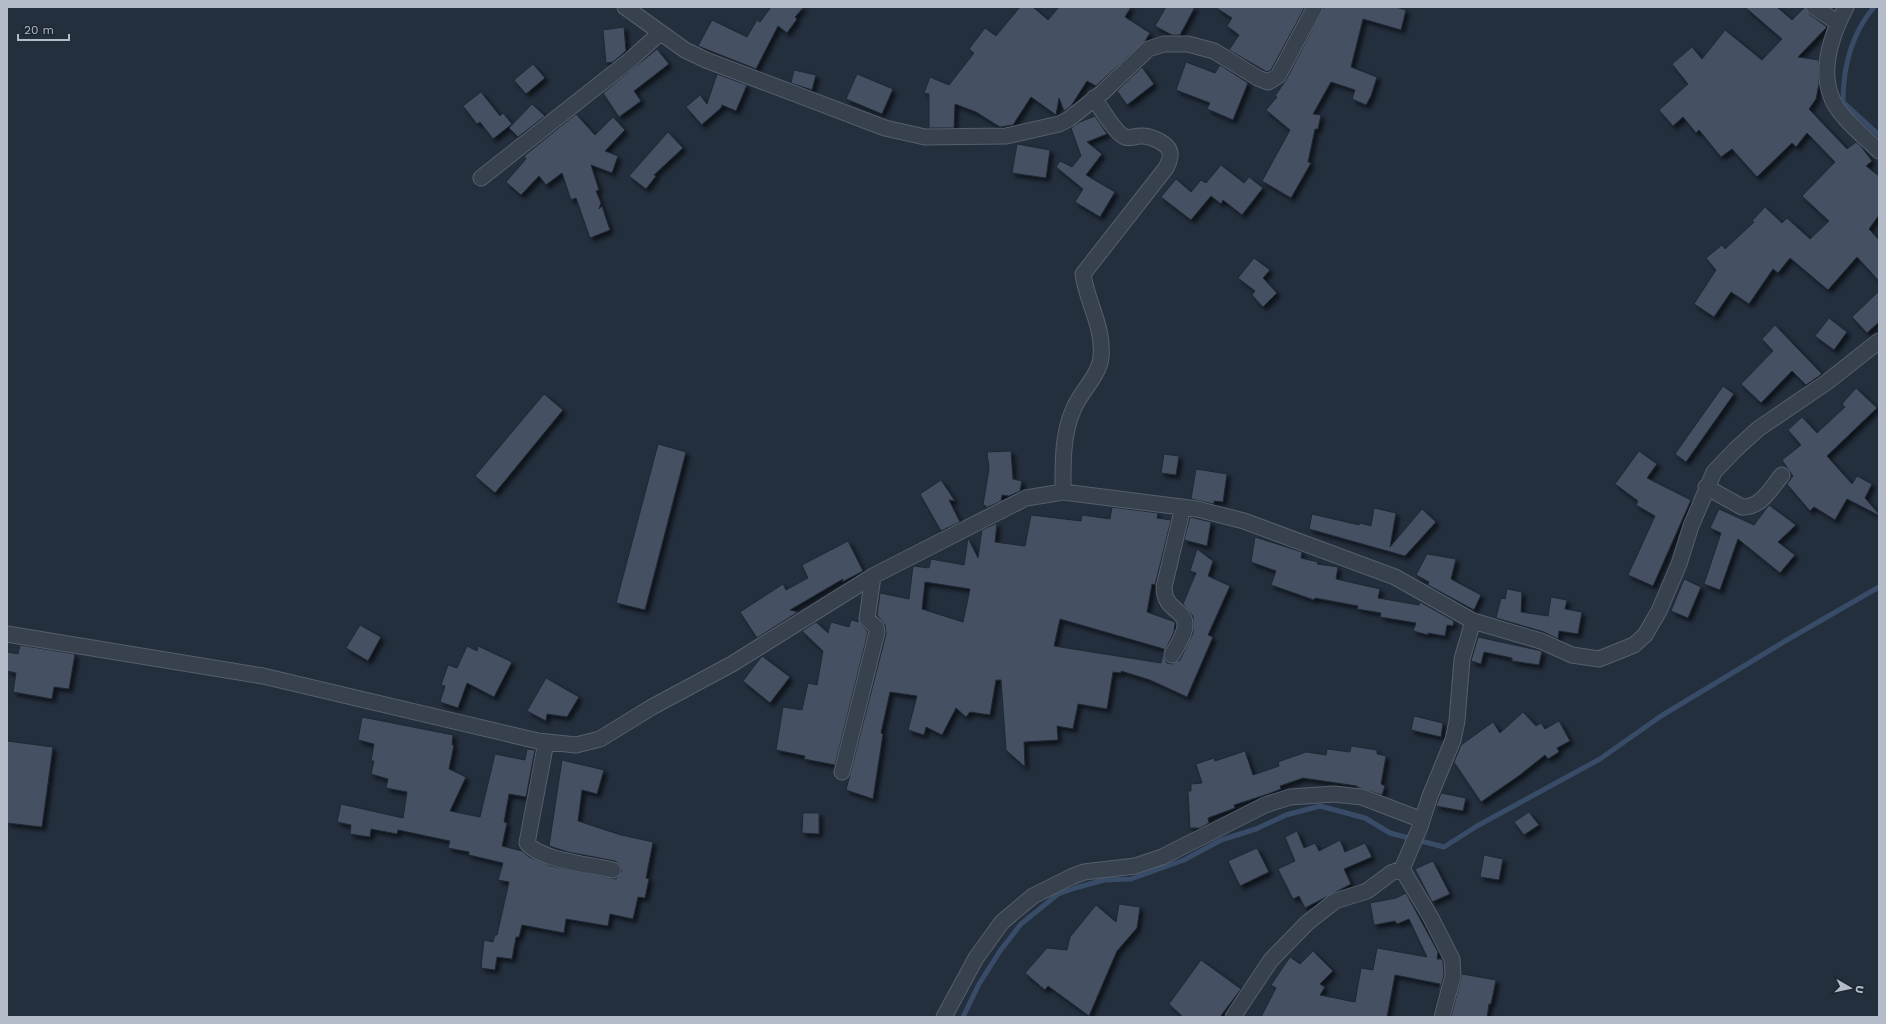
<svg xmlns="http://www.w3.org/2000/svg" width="1886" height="1024" font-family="'Work Sans',sans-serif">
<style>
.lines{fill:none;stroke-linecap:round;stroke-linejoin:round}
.stream{stroke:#394c67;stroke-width:5}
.building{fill:#455162;stroke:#1f2835;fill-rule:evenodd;filter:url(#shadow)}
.minor-casing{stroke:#565f6c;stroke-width:17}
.minor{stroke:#38414e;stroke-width:15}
</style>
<defs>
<filter id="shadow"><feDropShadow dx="3.5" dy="3.5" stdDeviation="2" flood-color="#0009"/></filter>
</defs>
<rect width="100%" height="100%" fill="#242f3e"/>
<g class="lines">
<path class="stream" d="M1874 7C1852 33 1843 67 1843 102L1879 135
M963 1017 979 984 1000 951 1021 924 1058 894 1075 888 1104 880 1131 879 1184 860 1221 840 1256 829 1286 815 1320 806 1365 818 1390 833 1444 847 1477 826 1600 759 1661 716 1787 640 1879 587"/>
</g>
<path class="building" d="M771 7H804L795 17 797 19 787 33 778 26 756 69 698 46 712 20 747 37 757 20 760 22Z
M1020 7H1033L1048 20 1059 7H1131L1125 17 1150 33 1145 41 1096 86 1087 81 1071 106 1064 111 1059 98 1056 115 1031 97 1013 125 1000 127 976 112 955 104 954 128H929V94L924 93 930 77 949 85 974 53 969 49 985 28 996 36Z
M1166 7H1195L1180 35H1172L1155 26Z
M1215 7H1305L1271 70 1267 72 1229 50 1239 35 1227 26 1232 18Z
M1324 7H1396L1406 10 1401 30 1363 19 1351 67 1377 77 1371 96 1366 105 1352 99 1355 90 1331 82 1313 114 1321 115 1318 129H1315L1308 162 1311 163 1291 198 1262 181 1290 130 1266 110 1277 97 1275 96 1286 80Z
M1745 7H1777L1792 20 1805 7 1809 14 1827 27 1798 57 1819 60V84L1816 99 1809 109 1847 149 1856 142 1860 145 1872 161 1866 166 1879 176V215L1869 229 1879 240V281L1857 257 1828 290 1790 258 1778 273 1773 269 1749 304 1731 292 1714 317 1694 304 1716 270 1706 258 1722 245 1725 249 1754 222 1752 221 1765 207 1782 223 1787 218 1810 239 1829 221 1802 196 1835 162 1807 133 1796 147 1792 143 1757 177 1732 149 1721 157 1699 130 1696 133 1683 117 1673 126 1659 110 1688 84 1672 64 1692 47 1702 59 1725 30 1762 60 1782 39Z
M624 27 626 51 613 62 606 63 603 30Z
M657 49 669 64 634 91 641 101 619 117 603 93Z
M1186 62 1215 73 1220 65 1248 83 1233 120 1207 109 1210 103 1176 90Z
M533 64 545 78 526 94 514 80Z
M1142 67 1154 84 1127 105 1117 91Z
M794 70 816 75 812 90 791 83Z
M717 74 747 85 736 111 722 105 721 108 699 127 701 124 686 107 700 95 707 104Z
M857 74 893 89 882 114 846 99Z
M481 92 500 116 503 113 512 124 493 139 480 122 477 124 463 106Z
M532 104 545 116 518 137 509 128Z
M576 114 595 135 613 117 625 130 605 151 618 156 612 173 591 165 599 190 596 191 601 203 599 209 602 206 610 230 590 238 576 198 571 200 562 173 546 185 539 176 521 195 506 182 526 159 524 156Z
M1095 116 1107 134 1087 142 1102 154 1086 175 1115 192 1100 217 1075 202 1083 189 1056 167 1060 161 1072 167 1081 156 1071 128 1080 122Z
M668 132 683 148 654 175 656 176 646 189 629 176Z
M1017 144 1050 150 1046 178 1012 173Z
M1221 165 1244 183 1249 177 1263 188 1242 215 1223 200 1221 204 1211 196 1191 220 1161 197 1176 179 1191 192 1201 180 1206 183Z
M1254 258 1270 270 1263 278 1277 293 1263 307 1252 295 1255 291 1238 278Z
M1879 291V322L1867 333 1852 317Z
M1829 318 1847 332 1834 350 1815 336Z
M1775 325 1822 374 1806 385 1792 371 1761 403 1741 384 1773 351 1762 339Z
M1723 386 1734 394 1686 462 1675 454Z
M1856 388 1877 408 1827 456 1852 484 1857 476 1872 484 1865 498 1879 514 1878 515 1847 499 1835 520 1814 507 1810 511 1787 484 1793 476 1782 460 1801 445 1788 430 1802 417 1817 433 1845 407 1842 404Z
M544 394 563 410 495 493 475 476Z
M658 444 686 452 645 610 616 603Z
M1011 451 1013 479 1022 481 1020 491 1009 496 1002 495 1001 501 986 508V506L983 505 989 469 987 452Z
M1639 451 1657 464 1647 478 1691 500 1653 586 1628 575 1655 516 1636 505 1638 501 1615 484Z
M1164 454 1179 456 1176 475 1161 473Z
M1196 469 1227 474 1223 502 1214 501V504L1191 499Z
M941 480 955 501 949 500 960 522 941 531 920 494Z
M1769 505 1796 525 1778 542 1795 555 1780 573 1738 539 1720 590 1704 584 1721 533 1710 528 1719 509 1754 525Z
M1112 507 1158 513 1157 518 1171 520 1155 585 1152 584 1147 612 1175 622 1174 632 1163 655 1167 663 1172 664 1180 660 1193 633V616L1183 604 1196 573 1190 571 1197 549 1213 561 1208 576 1230 586 1208 635 1213 637 1187 697 1150 680 1121 671V673L1113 672 1107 709 1078 704 1073 729 1057 726 1058 740 1024 742 1025 767 1006 750 1001 680H996L990 715 970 712 966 717 956 708 942 735 926 727 924 735 908 730 917 696 890 692 881 733 883 734 873 799 846 790 886 634 885 625 877 615 880 593 909 599 913 566 929 568 931 559 964 565 968 538 978 558 982 530 997 523 995 542 1025 546 1031 515 1081 521 1082 515 1110 519ZM925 582 970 589 963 622 922 609ZM1060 619 1164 649 1161 663 1054 646Z
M1374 508 1396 513 1390 547 1422 509 1436 522 1405 556 1309 529 1312 514 1359 525 1360 523 1371 526Z
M1190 517 1211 522 1207 546 1184 540Z
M1255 537 1302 552 1301 558 1318 562 1317 564 1338 567 1336 579 1380 589 1378 598 1419 605 1420 602 1454 621 1453 626 1447 625 1445 636 1428 633V635L1413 631 1416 623 1380 617 1381 613 1357 609 1358 606 1315 598 1314 600 1271 585 1276 571 1251 562Z
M848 541 863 571 842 582 843 579 790 610 798 612 757 638 740 612 783 584 786 590 808 578 802 565Z
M1427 554 1456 559 1451 579 1481 595 1474 610 1428 585 1429 582 1416 575Z
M1684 579 1701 587 1688 618 1671 611Z
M1507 589 1522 592 1521 612 1548 616 1551 597 1567 600 1565 609 1582 612 1578 634 1559 631 1558 639 1544 632 1496 618 1501 598 1505 599Z
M851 620 859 622 868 632 835 765 804 759 805 756 776 750 783 707 802 710 808 683 817 685 823 651 802 631 816 622 828 633 831 622 849 627Z
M360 625 381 637 368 661 346 648Z
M1478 637 1542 651 1539 665 1512 661V658L1484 652 1481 664 1471 661Z
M20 645 75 654 69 689 54 687 52 699 13 692 16 673 7 671V652L18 654Z
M467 646 477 651 478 646 512 662 494 697 467 683 458 708 440 702 445 686 441 685 448 665 457 668Z
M762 656 790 677 770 703 743 681Z
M546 678 579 697 567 717 547 714 546 721 527 711Z
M1523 712 1536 726 1541 723 1545 729 1559 721 1570 741 1557 748 1559 752 1548 759 1545 755 1520 775 1481 802 1454 762 1461 745 1493 722 1500 733Z
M1414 716 1443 723 1441 737 1411 730Z
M362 717 453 735 452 745H454L449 769 466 777 450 811 480 817 495 754 525 760 527 749 535 750 526 797 509 794 504 822 507 823 502 846 522 851 529 857 551 866 616 879 622 871 619 864 615 861 568 852 549 846 562 760 604 770 597 794 582 790 578 821 621 835 653 842 646 878 649 879 645 898 638 897 633 919 610 914 608 926 566 919 564 933 522 925 519 937H516L512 959 497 957 495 970 481 968 484 940 493 942 495 935H497L509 882 498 880 503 863 469 855V852L448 848 450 841 398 830 397 834 371 829 370 837 350 834 351 825 337 822 341 804 403 818 407 792 386 788 388 779 371 774 374 761H371L374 744 358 740Z
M7 741 53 747 42 827 7 823Z
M1351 746 1377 750V754L1386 756 1381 784 1385 786 1382 795 1357 787V786L1303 778 1280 786 1281 789 1268 794 1234 805 1235 808 1208 818 1209 823 1200 828H1190L1188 791H1191V784L1202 783 1196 764 1214 758 1215 761 1245 751 1253 775 1279 766 1278 762 1306 752 1326 755 1327 749 1350 752Z
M1441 793 1466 798 1463 811 1436 806Z
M1529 812 1539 825 1524 835 1514 822Z
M803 813H819V834L802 833Z
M1297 831 1304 848 1315 843 1319 851 1340 840 1345 852 1365 843 1372 857 1344 869 1351 884 1305 908 1299 896 1293 899 1278 869 1295 861 1285 837Z
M1257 848 1269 872 1240 886 1228 861Z
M1484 855 1503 859 1499 880 1480 877Z
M1433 861 1450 894 1432 902 1415 869Z
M1406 893 1438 952 1437 959H1442L1443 961 1444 975 1433 1017 1440 984 1395 975 1387 1017H1261L1276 988 1271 985 1290 957 1300 964 1313 951 1333 971 1320 984 1325 987 1320 995 1355 1002 1361 968 1373 970 1377 948 1427 957 1409 919 1397 924 1395 921 1374 925 1370 903 1396 898Z
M1119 904 1140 907 1137 928 1117 951 1089 1016 1048 986 1045 990 1025 973 1047 948 1067 950 1070 937 1096 905 1116 922Z
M1201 960 1241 989 1220 1017H1183L1169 1004Z
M1462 974 1496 980 1491 1004H1489L1487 1017H1451Z"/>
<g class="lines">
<defs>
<path id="minor" d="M625 7 685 50 706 60 885 128 925 137 1006 136 1059 124 1069 119 1103 92 1148 49 1164 44H1188L1214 51 1258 78 1268 82 1278 76 1315 7
M1814 7 1838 23
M1846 7C1833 32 1820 67 1831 96 1837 115 1864 136 1879 151
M481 178 629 61 660 33
M1706 487 1742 507C1761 508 1771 488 1782 475
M1063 492C1063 463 1062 434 1074 408 1081 391 1099 376 1101 357 1104 327 1087 303 1083 274L1166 168C1168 164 1171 158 1170 153 1169 143 1149 135 1140 136 1135 136 1130 139 1125 137 1115 133 1101 108 1094 98
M7 634 263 676 538 741 576 745 600 739 652 707 732 664 873 576 1026 498 1063 492 1197 509 1244 521 1395 577 1473 621 1541 641 1572 655 1599 659 1634 645 1645 635 1659 611 1679 564 1691 526 1714 472 1735 450 1758 429 1827 382 1879 341
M1172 655C1177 646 1186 633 1185 623 1184 609 1164 610 1164 587L1183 507
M546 742 527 843C539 860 591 865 613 870
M842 772 877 632 876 627 867 619 873 576
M1402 869 1430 916 1452 959 1453 976 1442 1017
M944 1017 976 958 1002 922 1033 896 1071 877 1084 872 1135 866 1162 857 1265 805 1290 797 1334 794 1362 797 1422 820
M1233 1017 1271 960 1307 923 1335 901 1367 891 1391 873 1402 869 1420 827 1430 796 1453 740 1457 721 1462 659 1473 621"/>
</defs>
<use href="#minor" class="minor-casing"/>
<use href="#minor" class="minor"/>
</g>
<rect width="1886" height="1024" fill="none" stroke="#b4bcc9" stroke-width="16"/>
<g transform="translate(1850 988) rotate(99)" stroke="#1d2633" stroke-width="3" paint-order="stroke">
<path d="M0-3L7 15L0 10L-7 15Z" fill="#b4bcc9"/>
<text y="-6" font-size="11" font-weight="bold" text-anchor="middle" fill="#b4bcc9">U</text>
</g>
<path d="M18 34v6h51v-6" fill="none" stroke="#b4bcc9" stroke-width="2"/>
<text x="24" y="34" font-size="12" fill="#b4bcc9" stroke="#1d2633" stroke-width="3" paint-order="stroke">20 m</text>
</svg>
